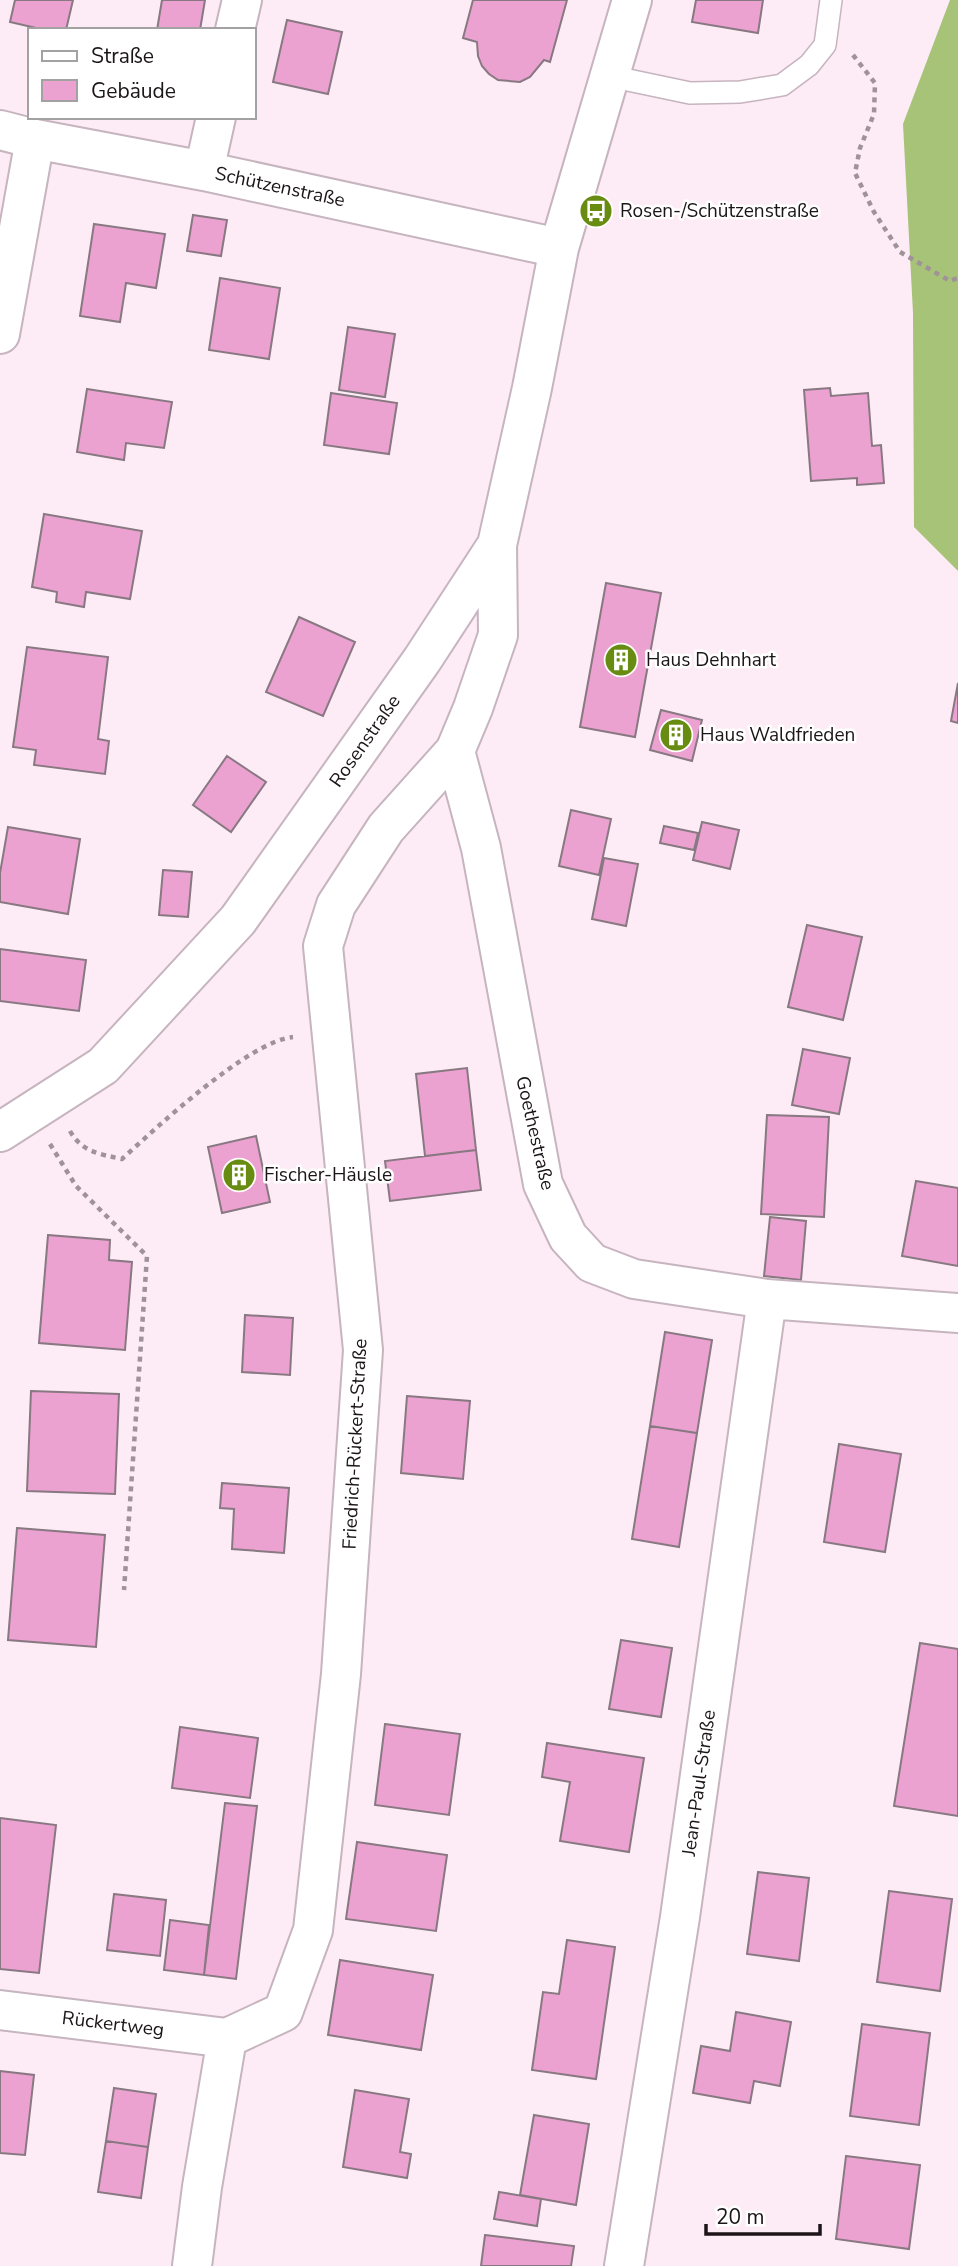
<svg xmlns="http://www.w3.org/2000/svg" width="958" height="2266" font-family="'Nunito Sans',sans-serif">
<style>
.forest{fill:#a6c377}
.building{fill:#eca2d0;stroke:#887882;stroke-width:2}
.lines{fill:none;stroke-linecap:round;stroke-linejoin:round}
.service-casing{stroke:#c6b4bf;stroke-width:24}
.minor-casing{stroke:#c6b4bf;stroke-width:42}
.path{stroke:#9f9299;stroke-width:4.5;stroke-dasharray:5 5;stroke-linecap:butt}
.service{stroke:#fff;stroke-width:21}
.minor{stroke:#fff;stroke-width:38}
.labels{text-anchor:middle;dominant-baseline:central;stroke-width:5;stroke-linejoin:round;paint-order:stroke}
.street-label{font-size:19px;fill:#1b1518;stroke:#fff}
.poi-label{font-size:19px;fill:#1b1518;stroke:#fff;text-anchor:start}
</style>
<rect width="100%" height="100%" fill="#fdebf5"/>
<path class="forest" d="M950 0H958V571L914 527 913 313 903 124Z"/>
<path class="building" d="M15 0H73L66 30H45L10 22Z
M162 0H205L200 30H157Z
M473 0H567L550 62 544 60 530 77 520 82 498 80 489 74 482 66 478 56 477 42 463 38Z
M696 0H763L758 33 692 22Z
M287 20 342 32 328 94 273 82Z
M193 215 227 220 221 256 187 251Z
M94 224 165 234 156 288 126 283 120 322 80 316Z
M220 278 280 288 269 359 209 350Z
M348 327 395 334 385 397 339 390Z
M830 388 831 396 868 393 872 446 881 445 884 483 857 485V478L811 481 804 390Z
M87 389 172 402 164 448 126 443 124 460 77 452Z
M331 393 397 403 389 454 324 445Z
M44 514 142 531 130 599 86 592 84 607 56 602 57 592 32 587Z
M606 583 661 593 635 737 580 727Z
M299 617 355 642 323 716 266 692Z
M27 647 108 657 98 739 109 741 105 774 34 765 36 750 13 747Z
M958 683V723L951 721Z
M661 710 702 720 692 761 650 750Z
M227 756 266 782 231 832 193 805Z
M571 810 611 819 599 875 559 866Z
M702 822 739 830 730 869 693 860Z
M664 826 698 833 694 850 660 843Z
M8 827 80 839 68 914 0 902V873Z
M604 858 638 864 626 926 592 919Z
M163 870 192 872 188 917 159 915Z
M807 925 862 937 843 1020 788 1007Z
M0 949 86 960 79 1011 0 1001Z
M803 1049 850 1058 839 1114 792 1105Z
M467 1068 476 1150 425 1156 416 1074Z
M767 1115 829 1117 824 1217 761 1214Z
M256 1136 270 1202 222 1213 208 1147Z
M476 1150 481 1190 390 1201 385 1161Z
M916 1181 958 1188V1266L902 1256Z
M770 1217 806 1221 801 1280 764 1276Z
M48 1235 110 1240 109 1260 132 1262 125 1350 39 1343Z
M245 1315 293 1318 290 1375 242 1372Z
M665 1332 712 1340 697 1433 650 1426Z
M31 1391 119 1394 115 1494 27 1491Z
M407 1396 470 1401 463 1479 401 1473Z
M650 1426 697 1433 679 1547 632 1539Z
M839 1444 901 1454 885 1552 824 1542Z
M222 1483 289 1488 284 1553 232 1549 234 1509 220 1508Z
M17 1528 105 1535 96 1647 8 1640Z
M621 1640 672 1648 661 1717 609 1709Z
M920 1643 958 1649V1816L894 1806Z
M385 1724 460 1734 449 1815 375 1805Z
M180 1727 258 1738 250 1798 172 1788Z
M547 1743 644 1758 629 1852 560 1841 570 1782 542 1777Z
M225 1803 257 1806 236 1979 204 1975Z
M0 1818 56 1825 39 1973 0 1969Z
M357 1842 447 1855 436 1931 346 1919Z
M758 1872 809 1878 799 1961 747 1954Z
M889 1891 952 1899 940 1991 877 1982Z
M114 1894 166 1900 160 1956 107 1950Z
M170 1920 209 1925 204 1975 164 1970Z
M567 1940 615 1947 596 2079 532 2070 543 1992 559 1994Z
M340 1960 433 1975 421 2050 328 2035Z
M736 2012 791 2022 780 2086 754 2081 750 2103 693 2093 701 2046 730 2051Z
M862 2024 930 2033 919 2125 850 2116Z
M0 2071 34 2075 25 2155 0 2153Z
M114 2088 156 2094 148 2147 106 2141Z
M355 2090 409 2099 400 2152 411 2154 407 2178 343 2167Z
M534 2115 589 2124 576 2205 520 2195Z
M106 2141 148 2147 141 2198 98 2192Z
M846 2156 920 2165 909 2249 836 2239Z
M499 2192 541 2199 537 2226 494 2219Z
M485 2235 574 2246 571 2266H481Z"/>
<g class="lines">
<defs>
<path id="service" d="M609 76 690 93 740 92 782 85 809 65 825 45 831 0"/>
<path id="minor" d="M235 30 242 0
M0 130 35 139 204 171 559 248
M204 171 216 117
M0 334 35 139
M455 751 481 848 543 1184 568 1237 592 1263 634 1279 767 1299 958 1313
M0 1132 103 1066 238 920 422 660 497 545 532 388 559 248 632 0
M0 2010 227 2038
M192 2266 202 2187 227 2038 283 2012 313 1930 341 1674 363 1350 323 946 336 905 386 828 455 751 473 708 498 635 497 545
M624 2266 680 1917 767 1299"/>
</defs>
<use href="#service" class="service-casing"/>
<use href="#minor" class="minor-casing"/>
<path class="path" d="M853 55 875 83 874 114 860 148 855 173 874 212 900 252 950 281 958 278
M70 1131C82 1152 99 1154 122 1159 156 1128 249 1041 293 1037
M50 1144 76 1186 147 1256 124 1590"/>
<use href="#service" class="service"/>
<use href="#minor" class="minor"/>
</g>
<defs>
<symbol id="bus-disc" viewBox="-11 -11 22 22"><circle r="9.5" fill="#688b11" stroke="#fff"/><path d="M-5-6H5V4H4V6H2V4H-2V6H-4V4H-5ZM-3.5-4V0h7V-4ZM-3.5 1.2v1.5H-2V1.2ZM2 1.2v1.5H3.5V1.2Z" fill="#fff"/></symbol>
<symbol id="building-disc" viewBox="-11 -11 22 22"><circle r="9.5" fill="#688b11" stroke="#fff"/><path d="M-4-6H4V6H1V3H-1V6H-4ZM-2.5-4.3h1.7v1.8h-1.7ZM.8-4.3h1.7v1.8H.8ZM-2.5-1h1.7V.8h-1.7ZM.8-1h1.7V.8H.8Z" fill="#fff"/></symbol>
</defs>
<g fill-rule="evenodd">
<use href="#bus-disc" x="577" y="192" width="38" height="38"/>
<use href="#building-disc" x="602" y="641" width="38" height="38"/>
<use href="#building-disc" x="657" y="716" width="38" height="38"/>
<use href="#building-disc" x="220" y="1156" width="38" height="38"/>
</g>
<g class="labels">
<g class="street-label">
<text transform="translate(280 187) rotate(12)">Schützenstraße</text>
<text transform="translate(365 741) rotate(-55)">Rosenstraße</text>
<text transform="translate(535 1133) rotate(77)">Goethestraße</text>
<text transform="translate(355 1444) rotate(-87)">Friedrich-Rückert-Straße</text>
<text transform="translate(699 1783) rotate(-82)">Jean-Paul-Straße</text>
<text transform="translate(113 2024) rotate(7)">Rückertweg</text>
</g>
<g class="poi-label">
<text x="620" y="211">Rosen-/Schützenstraße</text>
<text x="646" y="660">Haus Dehnhart</text>
<text x="700" y="735">Haus Waldfrieden</text>
<text x="264" y="1175">Fischer-Häusle</text>
</g>
</g>
<rect x="28" y="28" width="228" height="91" fill="#ffffff" stroke="#a4a1a3" stroke-width="2"/>
<rect x="42" y="51" width="35" height="10" fill="#ffffff" stroke="#a4a1a3" stroke-width="2"/>
<text x="91" y="63" font-size="21" fill="#1b1518">Straße</text>
<rect x="42" y="80" width="35" height="21" fill="#eca2d0" stroke="#a4a1a3" stroke-width="2"/>
<text x="91" y="98" font-size="21" fill="#1b1518">Gebäude</text>
<path d="M706 2224v10h114v-10" fill="none" stroke="#1b1518" stroke-width="3.5"/>
<text x="716" y="2224" font-size="21" fill="#1b1518" stroke="#ffffff" stroke-width="5" paint-order="stroke">20 m</text>
</svg>
